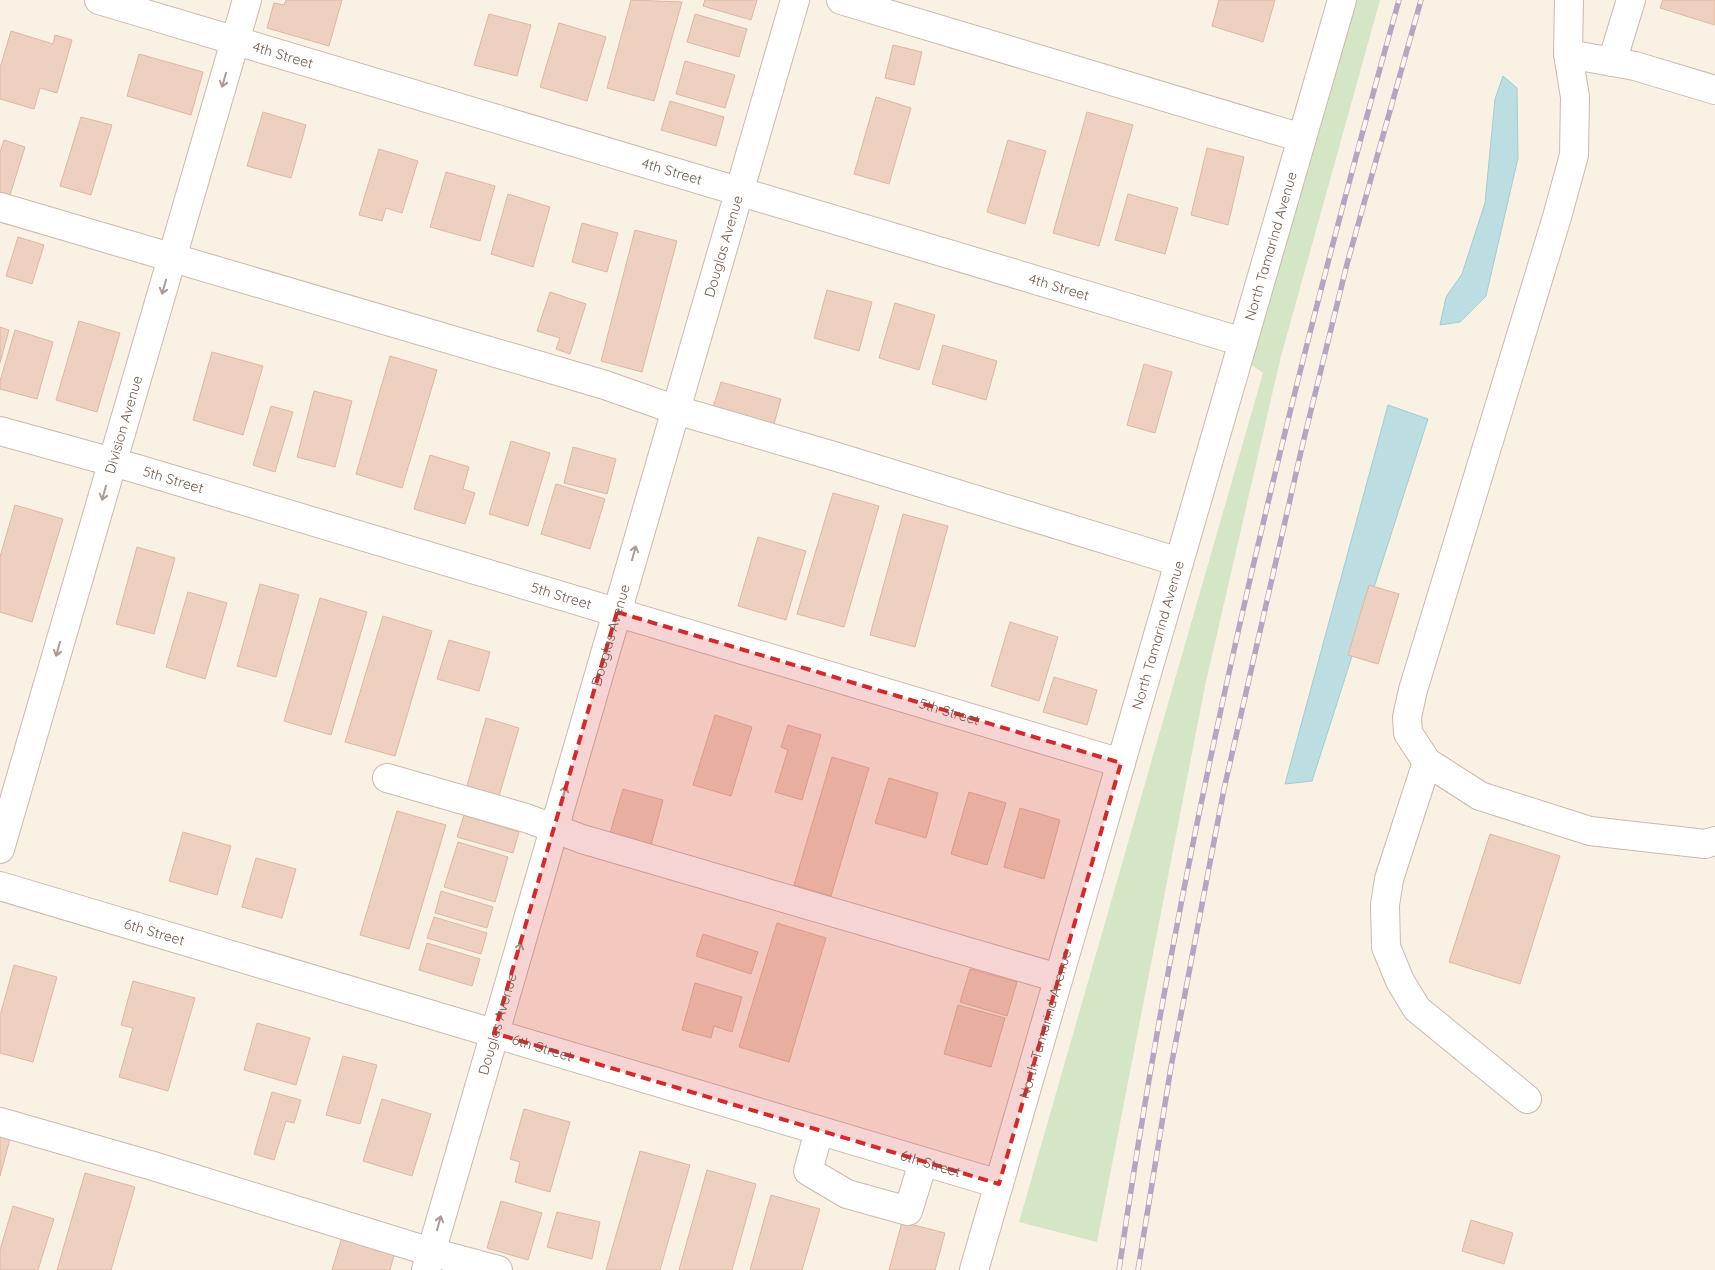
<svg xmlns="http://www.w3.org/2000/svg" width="1715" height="1270" font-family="Quicksand,sans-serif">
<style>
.green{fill:#d4e6c5}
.water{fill:#bcdde2;stroke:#a3ccd2}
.building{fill:#edd0bf;stroke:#deb7a1}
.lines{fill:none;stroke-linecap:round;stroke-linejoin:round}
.minor-casing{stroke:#cbb9ad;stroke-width:30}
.minor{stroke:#fff;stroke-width:28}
.rail-casing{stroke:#b4a5c2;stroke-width:5.5}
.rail{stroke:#fdf6eb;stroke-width:4;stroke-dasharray:11;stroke-linecap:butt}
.oneway{stroke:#aa9b94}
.marked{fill:#d62828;fill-opacity:0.2;stroke:#d62828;stroke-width:4;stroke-dasharray:10 6;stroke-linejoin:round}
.labels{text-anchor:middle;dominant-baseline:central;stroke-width:4.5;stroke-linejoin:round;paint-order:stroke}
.street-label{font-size:14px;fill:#71584d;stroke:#fdf6eb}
</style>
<rect width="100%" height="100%" fill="#faf1e5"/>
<path class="green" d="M1357 0H1380L1280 360 1205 686 1097 1242 1019 1222 1263 373 1250 364Z"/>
<path class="water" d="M1503 76 1517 88 1518 158 1486 296 1460 322 1440 325 1446 297 1462 274 1485 203 1495 99Z
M1388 405 1428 419 1312 781 1285 784Z"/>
<path class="building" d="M286 0H342L329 46 267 28 274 3 284 5Z
M631 0 682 2 654 101 607 88Z
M705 0H757L751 20 703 6Z
M1219 0H1275L1263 42 1212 26Z
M1663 0H1715V25L1660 8Z
M489 14 531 25 517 76 474 65Z
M695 14 747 29 739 57 687 42Z
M559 23 606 37 587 101 540 87Z
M11 31 53 44 55 35 72 40 57 93 40 88 34 109 0 99V68Z
M893 45 922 52 914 85 885 78Z
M139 54 203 72 191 115 127 96Z
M685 61 735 75 725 108 676 94Z
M876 97 911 108 889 184 854 174Z
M670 101 724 117 716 146 661 130Z
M263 112 306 125 291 178 247 166Z
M1087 112 1133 125 1099 246 1053 233Z
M81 117 112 125 91 195 60 186Z
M4 140 25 147 10 195 0 192V152Z
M1008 140 1046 151 1025 224 987 212Z
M1207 148 1244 157 1228 225 1191 215Z
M379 149 418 161 402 213 386 208 382 221 359 215Z
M446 172 495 186 480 241 430 227Z
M508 194 550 207 533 267 491 254Z
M1128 194 1178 208 1165 254 1115 240Z
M582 223 618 233 607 272 572 262Z
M635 230 677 241 642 372 601 361Z
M18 237 44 245 32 284 6 276Z
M827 290 872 302 859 351 814 338Z
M550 292 586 304 570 354 556 349 560 338 537 331Z
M895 303 935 315 919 370 879 358Z
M79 321 120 333 97 412 56 400Z
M0 327 9 330 0 363Z
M15 330 53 342 37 399 0 389V381Z
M943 345 997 361 986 400 932 384Z
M212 352 263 366 243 435 193 420Z
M390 356 437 370 402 488 356 474Z
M1144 364 1172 372 1155 433 1127 425Z
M721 382 781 399 772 431 711 414Z
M314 391 352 401 335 467 297 457Z
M271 406 293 412 275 472 253 465Z
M511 441 550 453 528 526 489 514Z
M573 447 616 459 607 494 564 483Z
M430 455 469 467 463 489 475 493 465 524 414 509Z
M556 484 605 499 590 549 541 534Z
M833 493 879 506 844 627 797 614Z
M15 505 63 519 32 622 0 612V557Z
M903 514 948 526 915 647 870 635Z
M758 537 806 551 786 620 738 606Z
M137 547 175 558 154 634 116 624Z
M260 584 299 595 276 677 237 666Z
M1369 585 1399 594 1378 664 1348 655Z
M188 592 227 603 205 679 166 667Z
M320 598 367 612 331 735 284 721Z
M383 616 432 631 395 756 345 742Z
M1010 622 1058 637 1039 701 991 686Z
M449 640 490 652 479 691 437 679Z
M1054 677 1097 690 1087 725 1043 712Z
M715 715 752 727 731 796 693 785Z
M486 718 519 728 499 796 467 786Z
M788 725 821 735 802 800 775 792 788 750 781 747Z
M832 757 869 768 831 896 794 885Z
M889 778 938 793 926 838 875 823Z
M623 789 663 800 651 845 610 833Z
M969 792 1006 803 987 865 951 854Z
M1020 808 1060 820 1044 879 1004 867Z
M397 811 446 825 409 949 360 935Z
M464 815 519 832 513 853 457 837Z
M183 832 231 846 217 895 169 881Z
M1490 834 1560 856 1520 984 1449 962Z
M458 842 508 857 495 902 444 887Z
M256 858 296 869 282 918 242 907Z
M441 891 493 907 487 928 435 913Z
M434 917 487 933 481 954 427 938Z
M777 923 826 938 789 1062 739 1047Z
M703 934 758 952 751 974 696 956Z
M427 943 480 959 472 986 419 970Z
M14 965 57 977 33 1062 0 1053V1016Z
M970 969 1017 982 1007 1016 960 1002Z
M133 981 195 998 168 1091 119 1077 133 1028 121 1025Z
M695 983 742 997 732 1032 714 1026 711 1038 682 1030Z
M958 1005 1005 1018 991 1067 944 1054Z
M257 1023 310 1038 296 1085 244 1070Z
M343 1056 377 1065 360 1124 326 1115Z
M272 1092 301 1100 294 1123 286 1121 274 1160 254 1154Z
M382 1099 431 1114 412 1176 363 1161Z
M524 1109 570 1122 550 1192 515 1182 520 1162 510 1159Z
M0 1136 10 1139 0 1176Z
M640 1151 690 1165 660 1270H606Z
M707 1170 756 1184 732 1270H679Z
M85 1173 135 1187 111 1270H57Z
M771 1195 820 1209 802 1270H750Z
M501 1201 542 1213 528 1260 487 1248Z
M13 1206 54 1219 38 1270H0V1250Z
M557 1212 600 1222 592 1259 547 1247Z
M1471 1220 1513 1233 1504 1264 1462 1251Z
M902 1222 945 1233 935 1270H889Z
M342 1237 395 1252 390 1270H332Z"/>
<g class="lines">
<defs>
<g id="minor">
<path id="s1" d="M99 0 1243 342"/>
<path d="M841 0 1302 138"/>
<path d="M1569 0 1568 54 1635 66 1715 90"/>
<path d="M1568 54 1575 97 1574 155 1557 217 1413 690 1407 717 1408 733 1427 762 1480 796 1590 831 1705 844 1715 841"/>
<path d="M1612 62 1631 0"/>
<path d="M0 207 605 385 676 410 837 457 1179 562"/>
<path id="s2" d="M0 431 134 468 1121 763"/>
<path d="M1427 762 1389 879 1385 905 1386 947 1400 981 1417 1009 1527 1099"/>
<path d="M387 778 526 818 582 839 1058 978"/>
<path id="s3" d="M0 849 247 0"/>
<path id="s4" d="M0 886 999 1184"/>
<path d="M0 1122 153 1166 431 1252 498 1270"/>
<path d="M819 1131 808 1171 847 1194 908 1211 923 1163"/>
<path id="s5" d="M426 1270 795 0"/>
<path id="s6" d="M974 1270 1342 0"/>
</g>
</defs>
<use href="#minor" class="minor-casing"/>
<use href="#minor" class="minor"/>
<defs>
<path id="rail" d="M1119 1270C1181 840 1282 418 1399 0
M1138 1270 1171 1067 1224 789 1302 447 1347 264 1421 0"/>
</defs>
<use href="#rail" class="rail-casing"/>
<use href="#rail" class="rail"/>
</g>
<defs><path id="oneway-shaft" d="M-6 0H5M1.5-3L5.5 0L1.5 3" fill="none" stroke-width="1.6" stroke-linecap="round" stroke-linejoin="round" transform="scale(1.25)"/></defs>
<g class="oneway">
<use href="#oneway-shaft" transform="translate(224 80) rotate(106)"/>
<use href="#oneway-shaft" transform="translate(164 287) rotate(106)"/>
<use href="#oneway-shaft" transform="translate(104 493) rotate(106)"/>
<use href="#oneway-shaft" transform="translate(634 553) rotate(-74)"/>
<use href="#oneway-shaft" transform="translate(58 649) rotate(106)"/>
<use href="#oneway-shaft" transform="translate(564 793) rotate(-74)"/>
<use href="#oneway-shaft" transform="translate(519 950) rotate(-74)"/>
<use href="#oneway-shaft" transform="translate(439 1223) rotate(-74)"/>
</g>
<path class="marked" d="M617 612 1121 763 999 1184 494 1033Z"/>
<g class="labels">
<g class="street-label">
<text stroke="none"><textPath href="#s1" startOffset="192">4th Street</textPath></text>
<text stroke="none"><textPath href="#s1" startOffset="598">4th Street</textPath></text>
<text stroke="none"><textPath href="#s5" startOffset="1066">Douglas Avenue</textPath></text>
<text stroke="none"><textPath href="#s6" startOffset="1066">North Tamarind Avenue</textPath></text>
<text stroke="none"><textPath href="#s1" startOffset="1002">4th Street</textPath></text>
<text stroke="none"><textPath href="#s3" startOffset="442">Division Avenue</textPath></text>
<text stroke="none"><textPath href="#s2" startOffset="180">5th Street</textPath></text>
<text stroke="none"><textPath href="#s2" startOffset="585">5th Street</textPath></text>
<text stroke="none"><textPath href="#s5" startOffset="661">Douglas Avenue</textPath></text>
<text stroke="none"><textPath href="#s6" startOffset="661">North Tamarind Avenue</textPath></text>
<text stroke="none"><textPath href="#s2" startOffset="990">5th Street</textPath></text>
<text stroke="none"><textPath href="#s4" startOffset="161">6th Street</textPath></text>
<text stroke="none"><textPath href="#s5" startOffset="256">Douglas Avenue</textPath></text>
<text stroke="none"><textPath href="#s6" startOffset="256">North Tamarind Avenue</textPath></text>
<text stroke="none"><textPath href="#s4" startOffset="566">6th Street</textPath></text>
<text stroke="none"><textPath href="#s4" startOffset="971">6th Street</textPath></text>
</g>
</g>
</svg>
